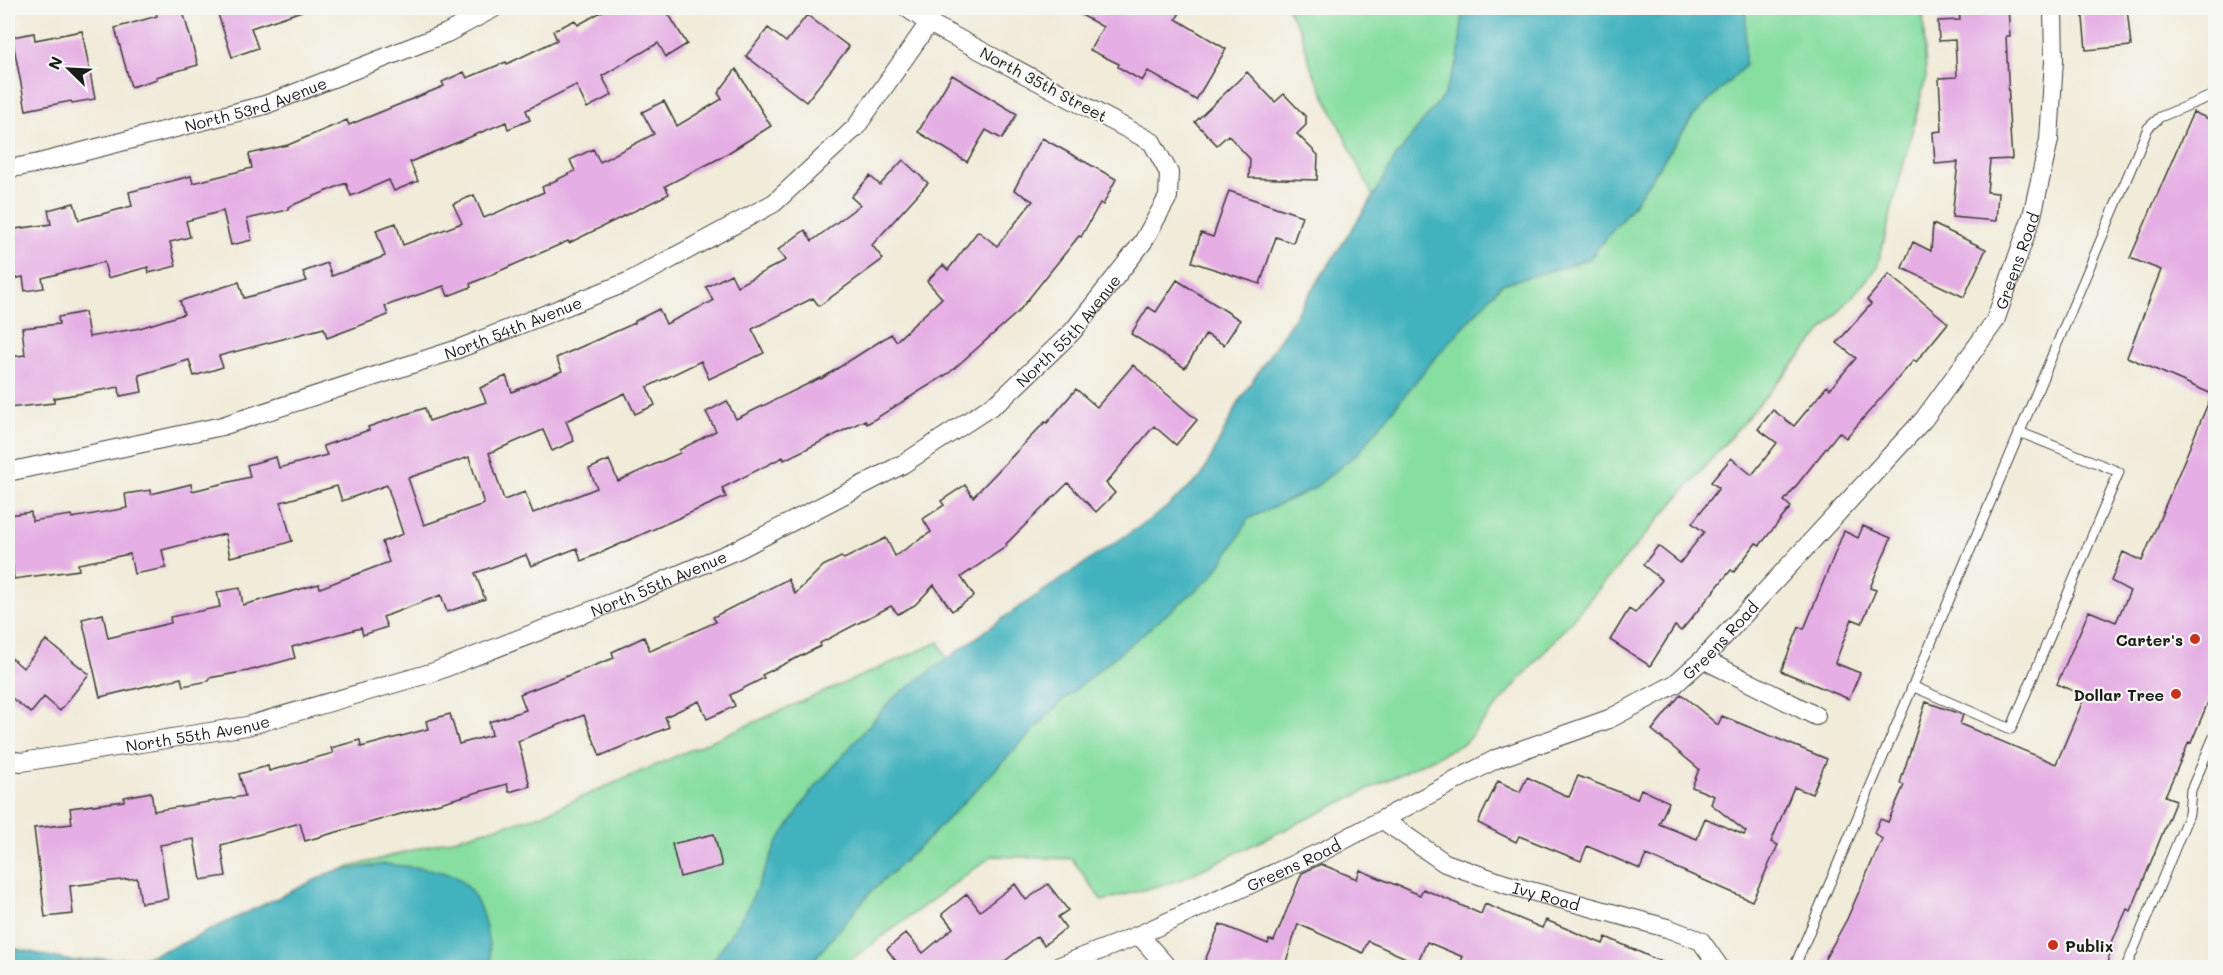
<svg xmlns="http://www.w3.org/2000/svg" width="2223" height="975" font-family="Mali,sans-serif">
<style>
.green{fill:#87dea1;stroke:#527d5e;stroke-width:1.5}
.water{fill:#43b2be;stroke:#30676d;stroke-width:1.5}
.building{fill:#e5aee4;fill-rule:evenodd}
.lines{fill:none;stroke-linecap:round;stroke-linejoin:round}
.lane-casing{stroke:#3c3b38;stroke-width:11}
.street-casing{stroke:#3c3b38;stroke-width:20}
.lane{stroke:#fff;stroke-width:9}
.street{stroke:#fff;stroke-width:18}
.poi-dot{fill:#c8321e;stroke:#f6f6f2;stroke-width:2}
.labels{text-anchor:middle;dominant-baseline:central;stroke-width:4.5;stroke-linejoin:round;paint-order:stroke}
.street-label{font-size:16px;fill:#1c1c1c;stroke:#f6f6f2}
.poi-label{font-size:16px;font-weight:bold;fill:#1c1c1c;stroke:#f6f6f2;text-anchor:end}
</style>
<rect width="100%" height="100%" fill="#f6f6f2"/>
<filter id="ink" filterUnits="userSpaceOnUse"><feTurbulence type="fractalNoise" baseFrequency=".0167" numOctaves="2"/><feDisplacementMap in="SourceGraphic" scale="12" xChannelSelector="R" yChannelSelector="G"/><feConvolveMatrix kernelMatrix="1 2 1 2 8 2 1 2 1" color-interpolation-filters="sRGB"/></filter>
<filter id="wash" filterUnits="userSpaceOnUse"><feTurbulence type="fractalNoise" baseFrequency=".008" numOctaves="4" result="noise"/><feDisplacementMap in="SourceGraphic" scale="24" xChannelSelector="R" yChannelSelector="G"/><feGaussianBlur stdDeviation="1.35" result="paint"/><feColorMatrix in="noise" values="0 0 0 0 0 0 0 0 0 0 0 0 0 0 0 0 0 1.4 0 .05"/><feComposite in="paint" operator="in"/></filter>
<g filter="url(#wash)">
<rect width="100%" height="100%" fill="#f1ebd9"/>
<path class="green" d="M1287 8H1923L1926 77 1877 268 1465 743 1180 880 1102 901 1072 859 992 856 841 967 8 968V947L70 961 147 957 183 943 332 872 538 816 939 642 947 659 1006 616 1161 512 1201 477 1240 400 1373 197 1311 67 1301 32Z"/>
<path class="water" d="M1463 8H1746L1745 66 1693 117 1629 211 1589 259 1558 269 1502 284 1430 364 1359 452 1313 489 1248 519 1238 538 1212 577 1064 699 931 836 869 894 808 967H704L715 958 747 909 777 843 810 793 892 699 1006 616 1161 512 1201 477 1240 400 1373 197 1397 155 1443 96 1458 60Z
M385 864C404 866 448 869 462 881 486 903 488 938 492 967H8V947L70 961 147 957 183 943 332 872Z"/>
<g id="blocks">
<path class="building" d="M155 8H182L198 65 156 77 157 79 131 87 115 28 157 16Z
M216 8H301L302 11 251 28 258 48 232 57Z
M608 8H665L687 44 666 57 658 43 602 76 612 95 587 108 576 85 526 110 530 120 508 129 506 122 410 162 418 181 394 191 389 180 351 196 346 183 288 207V210L247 219 252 240 231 245 223 211 186 221 190 237 170 242 176 266 149 273 148 267 108 278 104 262 42 278 44 288 25 291 23 277 8 280V230L51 224 48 210 74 203 79 220 132 206 129 192 191 176 193 183 252 168 249 154 288 145 347 120 349 125 444 86 442 82 464 72 467 78 506 62 507 64 557 40 553 31 575 20 578 25Z
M1069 8H1183L1176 19 1226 49 1196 100 1148 71 1142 81 1118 67 1119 64 1090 50 1103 27Z
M1959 8H2008L2010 36H2006L2009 100H2008L2012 159 1990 160 1987 192 1998 193 1996 221 1952 217 1958 162 1935 164 1933 132 1942 131 1939 78 1957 77 1955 40 1939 41 1938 21 1960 20Z
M2082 8H2127L2131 46 2086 50Z
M807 15 849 47 806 102 746 56 768 28 786 42Z
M82 31 95 99 72 103 71 101 26 110 12 37 34 33 35 40Z
M736 69 771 126 720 158 665 186 669 194 569 243 568 241 470 284 471 287 448 296 444 286 385 306 388 315 327 338 324 328 219 356 223 367 194 376 189 360 139 375 142 392 120 396 119 387 54 398V403L8 408V357L25 355 22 328 59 324 58 317 85 312 89 337 140 328 184 314 180 301 239 282 244 298 307 281 303 272 327 263 332 276 385 256 376 230 396 223 403 245 462 223 453 204 474 195 484 218 544 192 542 187 575 171 570 160 593 149 600 162 654 134 642 112 664 101 677 126 722 99 718 93Z
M1247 72 1275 102 1284 94 1306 117V125L1297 134 1318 155 1317 180 1249 178 1250 159 1228 135 1217 145 1195 122Z
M952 75 1017 114 1002 139 986 130 967 162 918 132Z
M2193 112 2216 122V683L2191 743 2189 742 2165 796 2176 800 2131 911 2127 909 2112 942 2113 946 2105 968H1820L1847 919 1882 839 1874 833 1880 819 1888 822 1904 785 1900 783 1926 702 1963 715 1960 724 2056 764 2085 696 2057 684 2089 611 2116 622 2130 591 2111 581 2123 552 2142 561 2212 394 2127 357 2161 270 2130 258Z
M1042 138 1116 179 1103 205 1100 203 1081 237 1079 236 1018 312 949 373 867 424 865 420 784 460 783 457 722 488 726 497 600 553 581 561 577 548 531 566 526 555 475 573 485 599 447 612 441 595 383 617 387 627 363 635 361 628 292 647 295 658 248 671 209 678V681L183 686 181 678 100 697 82 619 103 614 108 638 171 623 170 617 220 607 217 592 240 588 243 605 319 584 320 588 389 562 382 542 403 534 387 485 342 501 337 486 281 502 292 541 270 548 230 557 225 534 162 550 166 568 134 574 130 554 78 564 79 570 14 579 8 532V515L31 512 32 521 71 515 72 518 127 508 125 494 151 490V494L191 484 192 491 250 477 247 465 276 457 279 468 327 455 323 446 369 430 368 427 388 420 425 408 429 421 486 402 480 388 506 376 512 392 562 371 556 358 635 323V321L659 309 666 324 713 301 706 287 731 274 737 286 786 260 778 250 805 230 812 241 860 205 851 197 870 176 880 185 903 160 928 183 872 245 883 259 819 306 813 298 752 329 764 353 709 379 701 361 647 387 655 405 635 414 625 393 566 421 574 441 552 451 543 430 489 453 504 500 525 492 533 513 597 488 589 469 609 460 618 481 680 453 679 450 716 431 706 412 727 401 736 419 820 378 821 379 891 334 896 341 942 298 927 281 943 265 948 270 978 231 997 246 1033 201 1014 190ZM469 457 484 504 424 525 408 478Z
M1229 191 1302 216 1293 243 1276 237 1260 284 1192 262 1201 233 1213 237Z
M1933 224 1986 249 1964 297 1902 268 1913 242 1931 251Z
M1889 274 1948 323 1916 362 1914 360 1846 438 1839 432 1784 501 1791 507 1760 545 1756 543 1734 572 1731 570 1681 631 1675 626 1650 666 1610 640 1629 609 1635 613 1662 580 1643 565 1658 546 1680 563 1704 532 1692 523 1719 488 1711 482 1731 458 1752 475 1777 443 1758 429 1773 410 1794 426 1827 386 1830 389 1856 358 1837 343 1871 304 1867 300Z
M1177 280 1240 320 1224 345 1206 334 1185 368 1131 334 1148 307 1156 312Z
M1133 365 1197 420 1176 445 1154 426 1106 483 1115 493 1096 512 1068 483 1006 544 1007 546 961 577 974 596 952 611 934 585 915 605 898 614 891 606 820 643 821 646 762 675 764 678 730 695 735 706 707 719 699 701 665 717 669 727 600 756 584 715 518 741 530 786 509 792 507 784 305 841 300 823 221 845 226 876 201 880 194 839 160 845 168 899 141 903 137 878 70 886 73 914 45 917 34 828 72 824 70 808 124 801V797L151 792 154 811 245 796 239 774 268 766 269 771 333 753 331 748 360 740 361 747 428 729 426 721 450 714 459 744 492 735 489 722 526 710 520 694 614 658 612 652 644 637 650 651 716 622 713 617 788 579 795 594 823 566 841 557 844 559 886 538 895 556 931 532 923 519 944 505 941 501 965 485 973 497 1045 422 1047 423 1076 389 1097 407Z
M1863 526 1891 538 1870 588 1876 590 1862 623 1852 619 1835 663 1860 673 1849 699 1781 671 1799 627 1804 629 1844 531 1858 538Z
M46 640 89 674 60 711 44 697 31 713 8 695V655L23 668Z
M1681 694 1718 725 1722 716 1827 759 1812 794 1794 787 1771 842 1778 845 1752 901 1646 855 1640 869 1587 846 1581 861 1519 836 1516 842 1478 823 1498 781 1520 792 1527 777 1569 797 1578 776 1637 799 1641 789 1669 802 1659 824 1697 839 1705 818 1744 835 1746 832 1711 804 1714 796 1692 787 1699 769 1652 730Z
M714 834 722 866 680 877 672 844Z
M1321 864 1357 879 1360 870 1420 895 1423 889 1481 914 1485 904 1542 928 1546 920 1603 944 1606 937 1675 968H1458L1463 957 1427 942 1417 963 1368 941 1363 953 1298 924 1284 968H1202L1220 924 1268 944 1269 940 1274 941 1302 873Z
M1015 884 1026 900 1048 884 1068 910 1058 917 1066 928 1044 945 1037 936 996 968H901L887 949 906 933 923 953 953 928 942 914 967 894 980 911Z"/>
</g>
</g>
<g filter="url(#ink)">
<use href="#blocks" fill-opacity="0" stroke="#3c3b38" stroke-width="1.5"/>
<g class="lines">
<defs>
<path id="lane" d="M1912 686 2011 729 2119 472 2019 432
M1794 968 2148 128 2160 117 2216 94
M2126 968 2189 814 2191 790 2216 732"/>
<g id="street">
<path id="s1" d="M8 169 39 163 265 105 447 33 494 8"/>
<path id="s2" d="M8 472 222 426 458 349 630 281 774 203 856 127 929 23"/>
<path d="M1703 659 1816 716"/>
<path id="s3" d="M8 760 22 762 247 726 434 672 619 600 739 549 903 464 1001 400 1073 331 1143 242 1168 197 1169 173 1152 142 929 23 907 8"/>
<path id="s4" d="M1383 820 1445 863 1505 884 1667 928 1701 941 1720 968"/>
<path d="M1139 935 1168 968"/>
<path id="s5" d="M1055 968 1139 935 1323 851 1496 759 1609 719 1675 684 1703 659 1924 419 1995 321 2032 216 2049 140 2054 60 2053 8"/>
</g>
</defs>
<use href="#lane" class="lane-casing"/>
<use href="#street" class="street-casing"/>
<use href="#lane" class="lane"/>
<use href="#street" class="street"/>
</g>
</g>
<g class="poi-dot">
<circle cx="2195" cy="639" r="6"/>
<circle cx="2176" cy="694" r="6"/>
<circle cx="2053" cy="945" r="6"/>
</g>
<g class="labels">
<g class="street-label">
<text transform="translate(1044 84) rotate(28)">North 35th Street</text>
<text stroke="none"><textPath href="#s1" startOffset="256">North 53rd Avenue</textPath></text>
<text stroke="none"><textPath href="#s5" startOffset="1232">Greens Road</textPath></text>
<text stroke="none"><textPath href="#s2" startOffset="526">North 54th Avenue</textPath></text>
<text stroke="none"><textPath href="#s3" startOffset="1164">North 55th Avenue</textPath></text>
<text stroke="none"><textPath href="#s3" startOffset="678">North 55th Avenue</textPath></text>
<text stroke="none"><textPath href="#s5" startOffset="746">Greens Road</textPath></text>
<text stroke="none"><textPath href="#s3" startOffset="192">North 55th Avenue</textPath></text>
<text stroke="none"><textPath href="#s5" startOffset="260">Greens Road</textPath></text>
<text stroke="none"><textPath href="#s4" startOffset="182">Ivy Road</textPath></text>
</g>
<g class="poi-label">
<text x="2183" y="639">Carter's</text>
<text x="2164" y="694">Dollar Tree</text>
<text x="2065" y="945" text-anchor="start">Publix</text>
</g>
</g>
<rect width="2223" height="975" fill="none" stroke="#f6f6f2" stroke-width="30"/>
<g transform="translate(69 69) rotate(294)" stroke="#f6f6f2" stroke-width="4.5" paint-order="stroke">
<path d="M0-4.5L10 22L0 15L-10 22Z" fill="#1c1c1c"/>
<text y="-9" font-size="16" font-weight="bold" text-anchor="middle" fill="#1c1c1c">N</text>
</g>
</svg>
